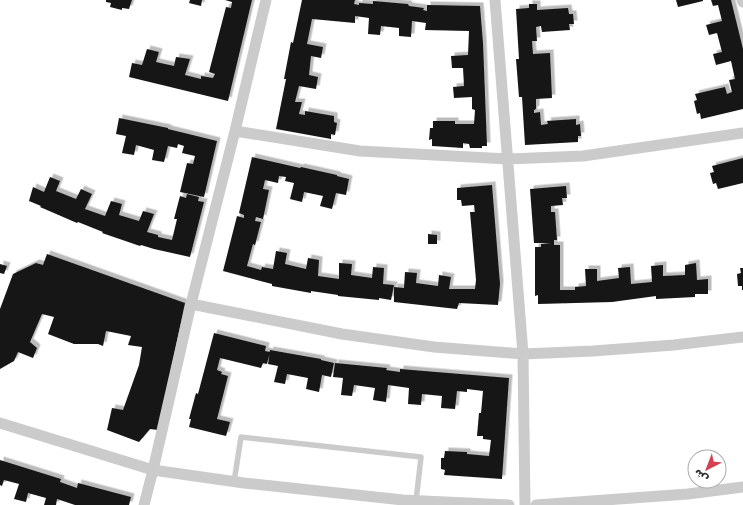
<svg xmlns="http://www.w3.org/2000/svg" width="743" height="505" font-family="'DejaVu Sans',Cairo,sans-serif">
<style>
.building{fill:#151515;filter:url(#shadow)}
.lines{fill:none;stroke-linecap:round;stroke-linejoin:round}
.service{stroke:#cbcbcb;stroke-width:5.5}
.minor{stroke:#cbcbcb;stroke-width:11}
</style>
<defs>
<filter id="shadow"><feDropShadow dx="3.5" dy="-3.5" stdDeviation="0" flood-color="#0004"/></filter>
</defs>
<rect width="100%" height="100%" fill="#fff"/>
<path class="building" d="M106 0H132L129 9 122 8V10L110 7 111 3 106 2Z
M190 0H202L201 6 189 3Z
M225 0H252L228 101 129 77 132 63 142 65 147 49 159 52 156 62 174 66 176 57 190 59 185 75 201 79V76L213 78 215 74 209 72 226 7 231 8 232 2Z
M302 0H355L354 4 359 5V3L373 4V1L408 4 409 6 424 8 423 10 427 11V5L480 6 483 43 487 146H482V148H470L469 144 463 143V148L432 146V139L429 140 430 128H433V121H455V124H474L475 110 472 109V97L454 98 453 87 464 86 463 68H452L451 56 468 55 469 31 425 30 426 23 412 21 411 37 399 36V28L381 26 380 35 368 34 369 18 355 16V23L312 19 307 44 323 47 321 58 311 56 309 75 318 77 316 89 299 86 295 102H302L299 114 305 115V111L334 116V122L337 123 335 135 331 134V139L276 129 286 79H284L291 42 293 43Z
M676 0H703V1L678 7Z
M711 0H731L743 49V109L701 119 700 113 697 114 694 101 697 100 695 94 725 87 727 94 732 92 729 80 735 79 731 61 716 65 713 54 722 52 717 33 709 35 706 25 722 21 718 5 713 6Z
M529 4H537V10L568 8 569 14H573L574 24H569L570 30 542 32 541 26 536 27 537 41H532L533 54 550 53 552 98 536 99V109L534 110V113L540 112 541 125 548 124 547 121 576 119V125L580 124 581 136H578V142L525 145 522 97H519L516 59H519L516 9 529 8Z
M119 118 168 128V129L217 141 204 197 180 192 187 163 193 164 195 156 182 153 184 146 178 144 177 148 168 146 164 162 152 160 154 150 136 145 134 155 122 153 126 136 116 134Z
M252 157 300 168 301 167 337 175V176L349 179 346 195 336 193 332 209 320 206 323 196 304 192 302 202 290 199 294 183 285 181 286 177 279 176 278 183 265 180 263 189 269 190 263 219 256 217 255 221 261 222 255 245 253 244 247 266 261 270 262 267 273 269 276 251 287 253 285 264 306 269 308 258 319 260 318 276 339 279V263L352 264 351 275 372 278 373 267 384 268 383 284 394 285 391 300 379 298V300L338 296V295L311 291V293L272 286V284L223 271 237 216 244 218V215L239 213Z
M743 158V183L718 189 716 183 713 184 710 173 714 172 712 166Z
M50 177 60 181 56 191 76 199 81 189 92 194 85 209 105 216 111 201 122 204 119 215 139 221 143 211 154 214 147 232 158 235V237L172 240 177 219H174L180 196 186 198 187 194 199 197 198 201 204 202 190 257 154 249 141 245 140 246 102 233 103 232 78 222 77 223 40 207 41 206 29 201 33 187 44 192Z
M492 185 500 284 498 305 459 303 457 309 394 302V287L404 288 405 272 417 273 416 283 438 286 439 275 451 277 449 289H475L476 280 470 212H475L474 205 462 206 461 200H457V188Z
M566 186 567 198H562L563 205 551 206V212H555L557 240H554V245H560V290H575V287L586 286 585 269H597V281L619 278 618 268 630 267 631 284 652 282 651 266 663 265V276L685 275V265L696 263 697 280 708 279V294H695V297L656 299V296L612 302 538 304V295L535 296V247H541V244L551 243H534L530 189Z
M428 234 437 235V244H428Z
M47 254 185 303 158 430 150 429 139 442 107 430 112 408 123 410 139 365 142 347 128 345 131 336 106 331 103 346 98 344H74L48 334 54 317 42 314 30 342 37 348 33 358 18 352 14 361 0 369V309L13 274 36 263 43 265Z
M0 264 7 266 4 274 0 273Z
M740 268H743V290H742V286H738L737 274 741 273Z
M214 333 266 346 265 351 270 352 267 364 263 363 261 368 220 358 217 370 222 372 221 374 228 376 217 419 230 422 226 436 189 427 191 419H189L196 393 198 394Z
M270 350 321 359V360L334 363 331 377 322 375 319 392 306 389 308 378 287 374 285 384 274 382 278 366 268 364Z
M335 363 387 368 386 370 400 372V369L509 378 502 479 444 475 445 470 441 469V458H444L445 451 467 452V454L489 456 491 440 483 439V436H477L479 413H481L483 391 467 389V392L457 391 455 409 441 408 442 396 422 394 421 405 408 404 409 388 388 385 386 402 373 400 375 388 354 385 352 396 341 395 343 378 333 377Z
M0 460 61 479 60 482 77 488 78 483 131 497 129 505H75L57 499 56 505H44L46 498 28 493 26 502 14 499 19 484 4 480 2 486 0 485Z"/>
<g class="lines">
<path class="service" d="M234 482 241 437 421 457 416 501"/>
<path class="minor" d="M495 0 523 354 525 505
M742 0 743 2
M235 131 360 151 508 159 583 156 743 133
M191 304 342 334 434 347 523 354 593 351 674 345 743 337
M0 423 153 470 244 483 403 500 509 505
M144 505 153 470 191 304 235 131 266 0
M536 505 688 494 743 487"/>
</g>
<g transform="translate(707 469) rotate(222)"><circle r="19" fill="#ffffff" stroke="#ababab"/>
<path d="M0-3L7 15L0 10L-7 15Z" fill="#d34154"/>
<text y="-6" font-size="11" font-weight="bold" text-anchor="middle" fill="#2e2e2e">ش</text>
</g>
</svg>
